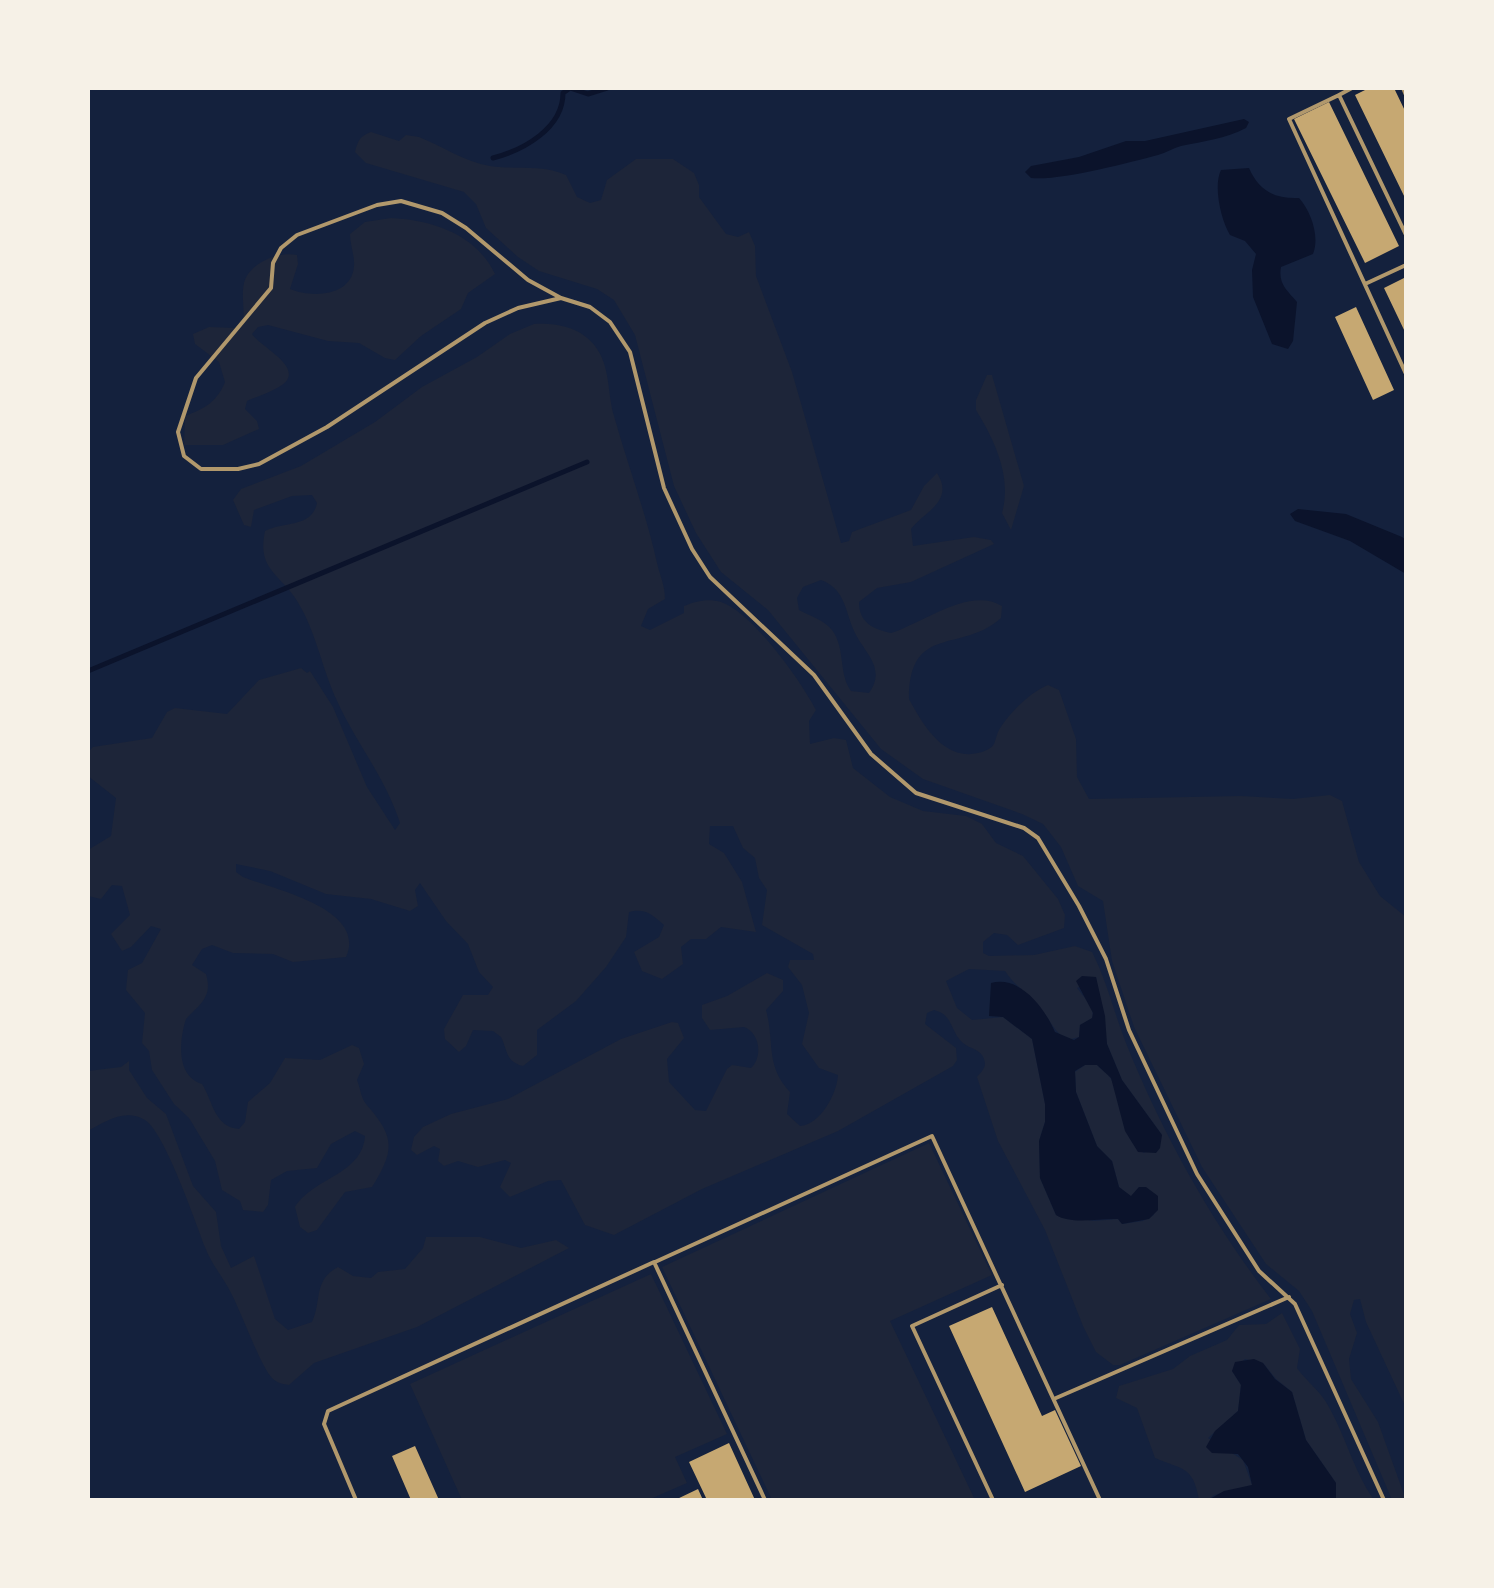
<svg xmlns="http://www.w3.org/2000/svg" width="1494" height="1588" font-family="Mulish,sans-serif">
<style>
.green{fill:#1d2539;fill-rule:evenodd}
.water{fill:#0b132b}
.lines{fill:none;stroke-linecap:round;stroke-linejoin:round}
.stream{stroke:#0b132b;stroke-width:5}
.building{fill:#c6a872}
.service{stroke:#b1986c;stroke-width:4}
</style>
<rect width="100%" height="100%" fill="#14213d"/>
<path class="green" d="M371 132 399 141 406 135 419 137C442 146 465 162 490 166 516 170 541 164 566 175L577 197 590 203 601 200 607 180 636 159H673L694 173 699 185V197L726 234 738 237 749 232 755 246 756 276 792 372 841 543 849 541 852 532 911 510 924 486 937 473C955 501 924 512 911 529L913 546 974 537 991 540 994 544 911 582 877 588 859 602C859 622 872 629 891 633 923 623 970 586 1002 606L1001 618C961 654 909 623 909 699 923 725 944 761 978 753 983 752 991 749 994 744 995 742 997 734 998 732 1007 715 1030 692 1048 685L1059 690 1076 739 1077 777 1089 799 1241 796 1293 799 1330 795 1342 801 1359 862 1380 896 1406 917V1408L1366 1322 1360 1299 1354 1300 1350 1314 1357 1333 1349 1359 1351 1379 1378 1422 1406 1500H1392L1312 1311 1299 1291 1266 1264 1202 1167 1134 1027 1112 961 1103 901 1078 886 1061 847 1043 824 1022 814 923 779 881 749 768 610 721 572 696 533 674 486 635 335 614 300 597 289 539 271 518 257 486 228 476 204 464 192 366 163 355 152C358 140 360 136 371 132ZM821 580C845 589 845 610 854 631 864 653 887 667 869 693L851 691C838 673 846 649 832 630 824 620 810 616 799 610L797 598 803 587Z
M391 218C432 220 476 234 495 274L468 293 461 309 421 336 395 360 385 358 359 343 328 341 268 325 258 327 252 334C260 347 306 368 282 385 272 392 258 396 247 401L245 409 257 421 259 429 223 445H184L185 416C204 409 217 402 225 382L219 362 195 344 193 334 209 327 235 328 243 322C245 310 241 295 244 283 249 263 278 251 297 255L298 264 290 289C311 298 352 297 354 266 355 257 350 245 350 234L365 222Z
M534 324C557 323 580 327 595 346 611 367 607 393 614 416 628 466 646 513 657 563 660 576 665 585 665 599L648 609 641 626 650 630 684 613V606C695 601 709 598 721 602 752 612 801 681 816 710L809 721 810 744 834 738 846 740 853 768 890 797 923 811 966 816 982 824 996 843 1023 856 1058 899 1065 915 1064 928 1018 945 1007 935 994 933 983 942V953L989 956 1034 955 1075 946 1092 952C1107 981 1114 1013 1126 1043 1162 1133 1212 1223 1271 1299L1120 1365H1113L1096 1352 1083 1326 1045 1230 998 1141 977 1077C982 1071 987 1067 984 1059 981 1049 970 1049 963 1043 950 1032 954 1015 934 1010L927 1013 925 1024 956 1048 957 1060 953 1066 838 1131 702 1189 614 1235 585 1225 561 1180 548 1181 510 1197 500 1187 511 1163 505 1160 478 1167 458 1161 444 1166 438 1161 440 1149 434 1146 417 1155 411 1150 414 1137 423 1127 451 1114 508 1099 621 1039 672 1022 678 1023 684 1038 667 1059 669 1082 695 1110 706 1111 727 1069 732 1065 751 1068C763 1057 760 1033 744 1027L710 1030 702 1018V1005L727 996 767 973 783 980V991L766 1010C775 1044 765 1065 790 1092L787 1114 800 1126C820 1125 837 1094 838 1075L819 1068 802 1044 809 1013 802 985 788 967 790 960H814L813 954 762 925 767 890 759 878 755 858 743 848 733 826H710L709 844 724 853 742 882 756 932 721 927 706 939H691L681 947 683 964 662 979 642 971 634 952 659 937 664 925C652 915 646 908 629 912L626 937 606 967 576 1001 537 1030V1055L523 1066C505 1061 508 1051 501 1037L493 1031 473 1030 466 1046 459 1052 445 1039 444 1029 463 995H488L493 987 479 972 468 944 446 921 420 883 415 890 418 906 410 911 371 899 326 894 270 871 236 864V872L243 877C271 889 368 908 346 957L293 962 273 954 233 953 212 945 202 949 192 965 206 974C213 997 200 1004 186 1019 179 1041 176 1076 202 1084 213 1101 214 1127 239 1129L245 1122 248 1102 270 1083 285 1058 320 1060 352 1045 359 1048 364 1064 357 1080C360 1087 361 1098 366 1104 394 1136 396 1149 372 1187L345 1192 317 1230 308 1233 300 1227 295 1207C314 1177 362 1175 365 1136L355 1131 331 1144 317 1168 287 1171 271 1180 268 1205 263 1212 243 1210 240 1201 222 1190 215 1161 189 1118 174 1104 152 1070 149 1051 142 1043 145 1013 126 990 128 970 142 963 161 929 151 926 131 947 122 951 111 934 130 915 122 886 112 885 101 899 88 896V850L111 836 116 798 88 776V752L93 747 152 738 167 712 175 708 227 714 259 680 301 668 307 673 310 671 333 707 367 787 395 830 400 823C386 779 357 744 338 703 321 668 316 627 293 595 285 583 272 575 266 561 262 551 263 541 265 531 284 521 312 528 317 503L312 495 292 496 254 510 251 527 244 525 233 500 241 489 301 466 375 422 422 387 477 357 510 334ZM969 969 1005 971C1014 985 1026 992 1037 1004 1049 1017 1052 1030 1067 1040L1079 1037 1080 1025 1093 1018 1092 1007 1077 988 1096 977 1107 1044 1122 1080 1162 1135 1144 1153C1117 1137 1126 1103 1111 1079 1108 1073 1101 1070 1097 1065H1085L1075 1072 1076 1092 1097 1146 1112 1161 1119 1187 1131 1197 1139 1187 1154 1215 1143 1221 1122 1224 1118 1219 1094 1221 1056 1215 1040 1178 1039 1141 1045 1122V1104L1032 1039 1003 1017 972 1020 957 1008 946 981Z
M987 375H992L1024 486 1011 530 1002 513C1012 477 995 441 976 410V400Z
M129 1061V1070L147 1098 166 1114 193 1186 216 1212 221 1246 231 1268 254 1256 275 1319 288 1330 312 1322C322 1301 313 1280 338 1267L353 1276 371 1278 378 1272 405 1269 423 1248 426 1237H480L521 1248 556 1240 569 1248 417 1327 314 1363 289 1385C282 1384 277 1383 272 1378 260 1365 242 1314 232 1295 224 1278 211 1264 205 1247 195 1221 165 1133 145 1120 124 1108 105 1122 88 1131V1071L121 1067Z
M929 1143 992 1275 890 1321 975 1500H772L662 1267Z
M651 1274 727 1434 675 1457 687 1483 648 1500H462L410 1384Z
M1282 1313 1300 1349 1297 1368C1306 1381 1319 1390 1326 1402 1345 1433 1353 1470 1374 1500H1336V1483L1306 1440 1292 1392 1276 1379 1263 1363 1245 1359 1232 1371 1241 1385 1238 1411 1208 1438 1243 1460 1252 1485 1214 1495 1208 1500H1199C1193 1465 1182 1470 1155 1458L1137 1408 1116 1398 1119 1386 1173 1369 1190 1356 1227 1340 1239 1325 1266 1324Z"/>
<path class="water" d="M1244 119 1249 122 1246 128C1225 139 1204 141 1181 146 1173 148 1166 153 1158 155 1127 163 1060 181 1031 178L1025 172 1031 166 1079 157 1126 141H1145Z
M1249 168C1259 191 1275 199 1299 198 1311 211 1320 237 1313 254L1281 267C1278 284 1287 290 1297 302L1293 341 1288 349 1272 344 1253 297 1252 270 1256 254 1245 241 1230 235C1221 220 1213 186 1221 170Z
M1298 509 1346 514 1402 537 1406 540V574L1350 541 1295 521 1290 514Z
M1082 976 1096 977 1105 1016 1107 1044 1122 1080 1162 1135 1160 1148 1156 1153 1138 1152 1125 1131 1111 1078 1097 1065H1085L1075 1071 1076 1092 1097 1146 1112 1161 1119 1187 1131 1196 1139 1187H1146L1158 1196V1210L1149 1219 1122 1224 1118 1219C1100 1218 1071 1225 1056 1215L1040 1178 1039 1141 1045 1122V1104L1032 1039 1003 1017 989 1016 991 983C1021 975 1045 1009 1055 1032L1074 1040 1079 1037 1080 1025 1092 1018 1093 1013 1076 981Z
M1254 1359 1263 1363 1275 1379 1292 1392 1306 1440 1336 1483V1500H1208L1224 1491 1252 1485 1248 1467 1238 1454 1212 1453 1206 1447 1215 1431 1238 1411 1241 1385 1232 1371 1235 1362Z"/>
<g class="lines">
<path class="stream" d="M493 158C524 150 563 128 563 93L570 88 588 94 607 88
M88 671 587 462"/>
</g>
<path class="building" d="M1369 88H1394L1406 113V200L1355 95Z
M1329 102 1399 246 1365 263 1294 119Z
M1406 277V334L1384 288Z
M1356 307 1394 390 1373 400 1335 317Z
M992 1307 1042 1416 1055 1410 1081 1466 1025 1492 949 1326Z
M729 1443 755 1500H707L689 1462Z
M415 1446 439 1500H411L392 1456Z
M698 1489 703 1500H675Z"/>
<g class="lines">
<path class="service" d="M1352 88 1339 95 1406 235
M1403 88 1406 95
M1339 95 1289 119 1406 374
M1365 284 1406 265
M561 298 518 308 485 323 327 427 259 464 238 469H201L184 456 178 432 196 378 271 288 273 263 281 248 297 235 377 205 401 201 442 213 466 228 528 280 561 298 590 307 610 322 630 352 664 488 692 549 710 577 814 675 871 754 916 793 1024 828 1038 838 1079 906 1106 959 1129 1030 1197 1174 1259 1271 1295 1304 1384 1500
M655 1262 932 1136 1100 1500
M1056 1398 1289 1297
M356 1500 324 1424 328 1411 654 1262 765 1500
M993 1500 912 1326 1002 1285"/>
</g>
<rect width="1494" height="1588" fill="none" stroke="#f6f1e7" stroke-width="180"/>
</svg>
